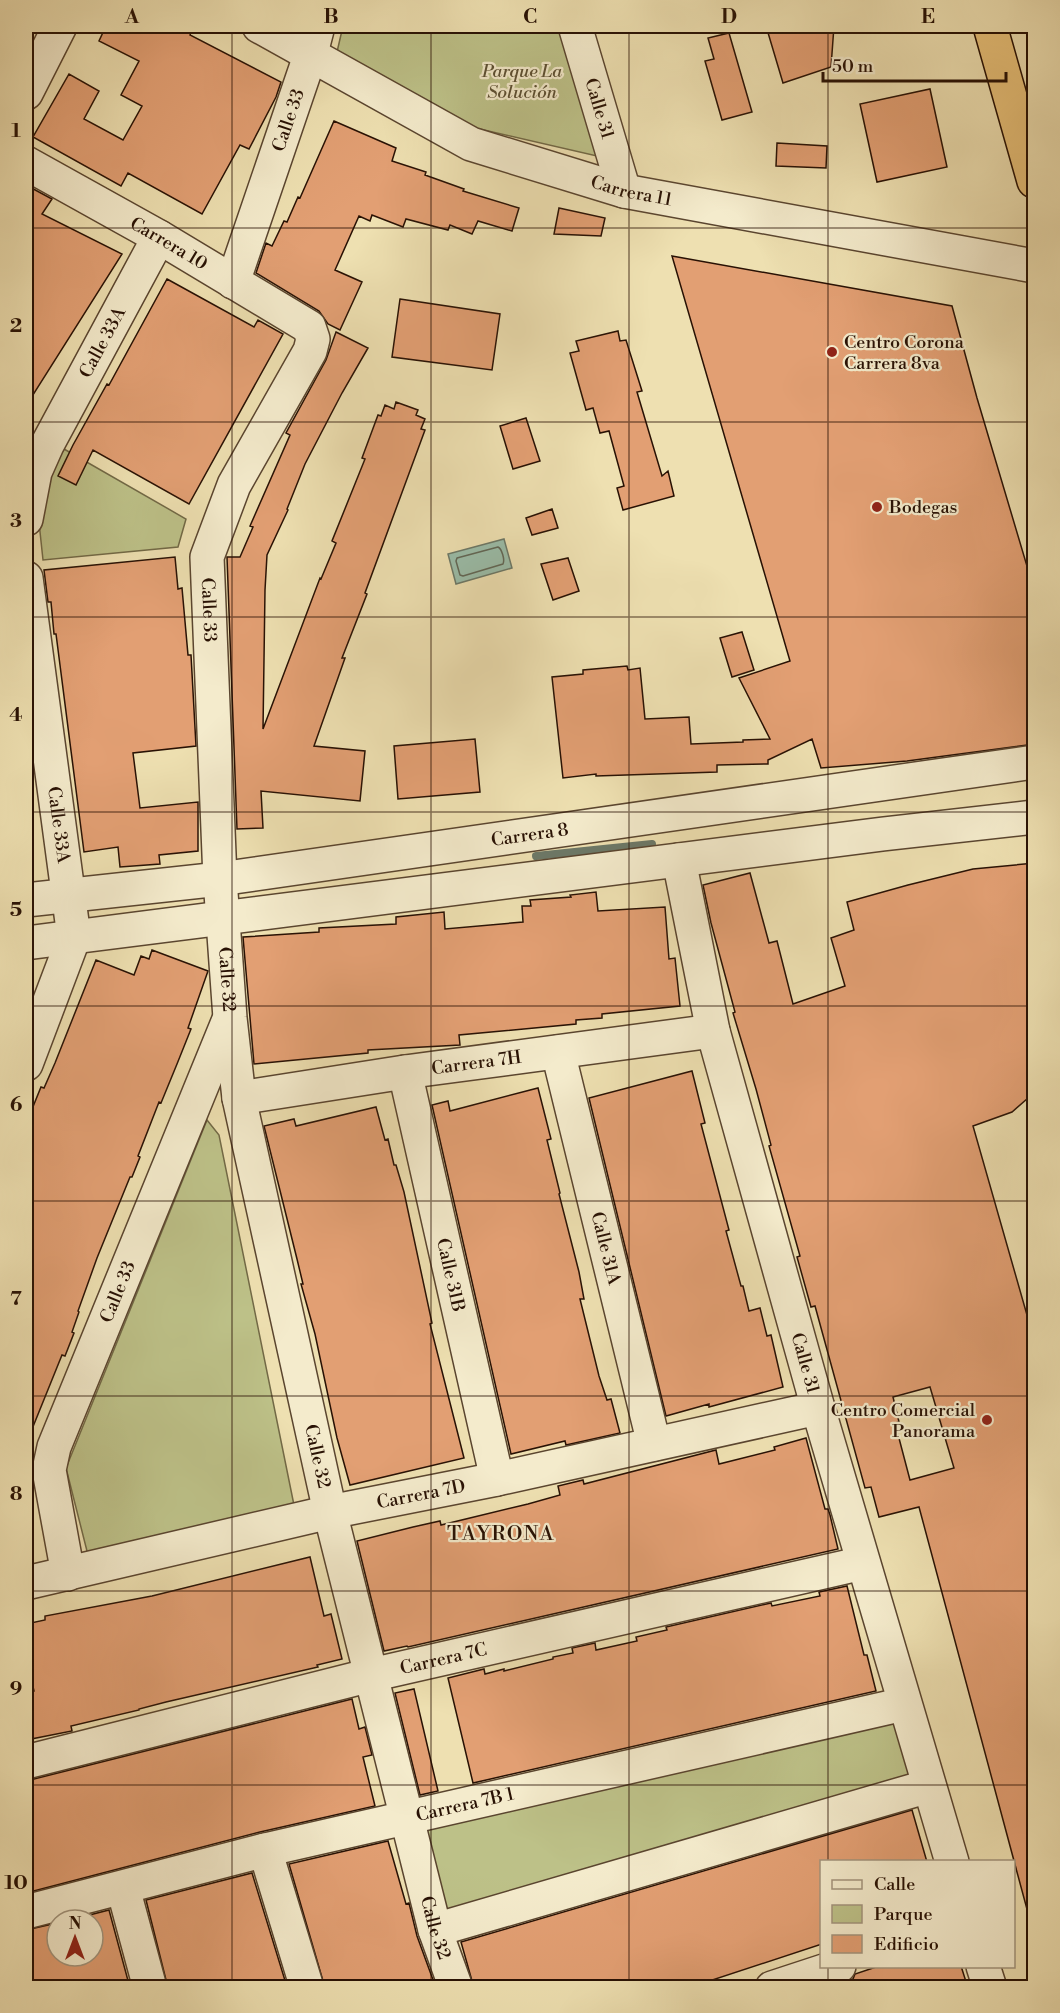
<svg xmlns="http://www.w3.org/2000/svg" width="1060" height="2013" font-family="'Libre Bodoni',serif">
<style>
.green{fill:#bdc188;stroke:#726946;stroke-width:1.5}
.water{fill:#9abda9;stroke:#6c7867;stroke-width:1.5}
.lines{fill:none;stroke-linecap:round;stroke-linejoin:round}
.shore{stroke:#616756;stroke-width:1.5}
.stream{stroke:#6c7867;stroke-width:8}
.building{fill:#e29f73;stroke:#281104;stroke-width:1.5;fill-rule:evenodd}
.minor-casing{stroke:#5a452f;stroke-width:36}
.highway-casing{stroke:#281104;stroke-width:36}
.minor{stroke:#f4ebcc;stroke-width:33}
.highway{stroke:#e7c078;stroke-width:33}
.grid{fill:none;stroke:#281104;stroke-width:1.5;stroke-opacity:0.55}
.poi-dot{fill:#8f2418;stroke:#f4ebcc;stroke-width:2}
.labels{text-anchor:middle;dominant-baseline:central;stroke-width:4.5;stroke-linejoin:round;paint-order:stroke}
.park-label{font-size:18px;font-style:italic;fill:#5c4f32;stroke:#f4ebcc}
.street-label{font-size:18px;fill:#281104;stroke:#f4ebcc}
.poi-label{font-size:18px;fill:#281104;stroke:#f4ebcc;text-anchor:start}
.neighbourhood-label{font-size:20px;letter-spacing:1.5px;fill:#281104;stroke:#f4ebcc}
.neatline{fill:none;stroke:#281104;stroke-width:2}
.grid-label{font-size:20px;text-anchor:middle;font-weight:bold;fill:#281104}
</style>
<rect width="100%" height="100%" fill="#eee0b1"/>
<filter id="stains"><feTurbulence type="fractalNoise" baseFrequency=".00333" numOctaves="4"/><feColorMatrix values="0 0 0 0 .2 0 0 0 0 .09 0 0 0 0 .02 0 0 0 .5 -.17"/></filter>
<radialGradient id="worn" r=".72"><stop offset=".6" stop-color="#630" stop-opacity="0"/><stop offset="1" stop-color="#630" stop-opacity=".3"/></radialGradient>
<path class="green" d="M343 26H567L610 159 458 124 337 52Z
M64 449 186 519 178 547 43 560 38 513 48 475Z
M207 1120 219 1135 295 1510 88 1555 66 1468Z
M895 1716 919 1781 442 1915 408 1824Z"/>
<path class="water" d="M504 539 512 568 456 584 448 554Z"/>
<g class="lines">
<path class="shore" d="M498 547C502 549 505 560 503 564L463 576 460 575 456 561 457 558Z"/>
<path class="stream" d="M536 856 652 844"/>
</g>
<path class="building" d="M106 26H195L190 35 281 82 276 97 249 149 240 145 202 214 128 173 121 186 33 137 69 74 99 91 84 119 123 140 142 106 121 95 139 61 99 41Z
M766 26H834L831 67 783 83Z
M729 33 752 112 722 120 705 61 714 59 708 38Z
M930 89 947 167 877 182 860 104Z
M334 121 396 148 392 161 426 172 425 175 464 189 463 191 519 208 512 231 478 221 472 234 450 225 448 230 406 219 403 227 372 215 370 221 359 216 335 270 362 282 340 330 328 324 319 311 256 273 266 243 272 246 284 221 287 222 298 197 300 198Z
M777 143 827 146 826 168 776 166Z
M26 185 52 199 42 214 122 254 26 406Z
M559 208 605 218 601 236 554 234Z
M672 256 952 306 977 398 1035 593V744L907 761 821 768 812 739 768 760V764L717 765V772L596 776V774L563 778 552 677 583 674V670L627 666 628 670 640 668 645 719 689 717 691 744 743 742V740L770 739 739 678 790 661Z
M167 279 254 327 258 320 283 334 189 504 93 450 76 485 58 476 73 445 107 384 109 385Z
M400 299 500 314 492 370 392 357Z
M618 331 620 341 626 340 642 391 637 392 662 476 668 471 674 496 623 510 617 488 624 486 609 431 600 433 593 408 586 410 570 353 579 351 576 341Z
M336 332 368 348 342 393 305 464 287 509 288 510 267 555 265 590 263 729 320 578 321 579 336 543 332 541 365 459 362 458 378 415 381 416 385 405 394 409 396 402 418 410 416 415 425 419 421 429 425 430 365 593 367 594 342 658H345L314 746 365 751 360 801 261 791 263 828 237 829 227 557H240L253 527 250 526 290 435 286 433 326 360Z
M526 418 540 461 513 469 500 426Z
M552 509 558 528 532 535 526 518Z
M175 557 178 589 182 588 188 655H191L196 746 133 753 140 808 198 802V851L159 855 160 864 120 867 118 847 84 852 56 634H54L51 602H48L44 570Z
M568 558 579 591 553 600 541 564Z
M742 632 754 670 732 677 720 638Z
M475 739 480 792 398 799 394 746Z
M1035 863V1092L1012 1112 973 1126 1035 1343V1912L1028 1913 919 1507 879 1517 871 1487 865 1488 815 1306 811 1307 797 1257 800 1256 769 1146 771 1145 756 1089 733 1013 735 1012 711 923 703 885 750 873 769 943 777 941 793 1004 845 986 831 938 854 930 847 902 908 885 973 869ZM930 1387 954 1468 910 1480 895 1423 899 1422 893 1397Z
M596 892 598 911 665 907 669 959 675 958 680 1006 602 1014V1018L576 1020V1024L459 1035 460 1045 368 1050V1053L254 1064 243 937 319 932V928L396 924V917L444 912 445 929 523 922 522 906H531L530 900 571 897 570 895Z
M152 950 208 971 188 1028 191 1029 177 1064 161 1103 159 1102 138 1156 140 1157 132 1177H130L97 1258 78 1311 79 1312 72 1332 74 1333 65 1356 62 1355 26 1444V1124L41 1087 44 1088 55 1063 96 960 134 975 141 956 149 959Z
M692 1071 705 1123 701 1124 729 1230 726 1231 741 1286H743L749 1311 760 1308 767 1336 771 1335 783 1387 709 1407V1404L666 1416 589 1098Z
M538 1088 551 1139 547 1140 560 1193 559 1194 579 1272 584 1299H580L599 1376 607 1400 611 1399 620 1433 566 1445 565 1441 511 1454 432 1105 448 1101 450 1111Z
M376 1107 385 1140 388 1139 394 1165H396L404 1192 432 1323 430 1324 464 1458 350 1485 337 1438 315 1334 301 1284H303L297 1259 264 1126 294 1119 296 1126Z
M806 1438 825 1509H828L830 1515 838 1549 408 1647 407 1646 384 1651 357 1541 413 1527 440 1521 441 1525 528 1504 560 1495 558 1486 583 1480 584 1484 716 1450 719 1464 775 1450 774 1447Z
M310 1557 324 1616 331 1614 342 1659 317 1665 318 1667 166 1702 139 1709V1710L71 1726 72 1731 26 1740V1694L34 1691 26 1657V1624L45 1620V1616L152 1596Z
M847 1586 864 1655H867L876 1691 473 1783 448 1678 484 1669 485 1674 504 1669V1671L553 1659V1657L573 1653 572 1648 595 1643 596 1650 637 1641 636 1637 667 1630 666 1627 771 1603 772 1606 820 1596 819 1592Z
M414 1689 438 1791 420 1795 395 1693Z
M352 1699 359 1729 365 1727 372 1755 363 1757 375 1806 260 1832 26 1893V1781Z
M912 1810 927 1862H822V1944L688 1988H474L461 1942Z
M388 1841 406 1904 409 1903 417 1936 436 1988H325L289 1864Z
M252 1873 287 1987 234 1988 233 1982 215 1988H168L146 1900Z
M109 1910 130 1988H26V1930L57 1923V1956H93V1920H70Z
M879 1966H961L968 1988H834L845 1984 853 1979 855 1974Z"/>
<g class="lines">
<defs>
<g id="minor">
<path id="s1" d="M259 26 471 144 624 191 1034 266"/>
<path id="s2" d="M575 26 624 191"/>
<path d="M26 93 60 26"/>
<path id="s3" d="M26 163 159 237 309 327 313 339 310 351 234 485 207 557 220 879 230 1018 239 1098 330 1512 435 1930 456 1988"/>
<path id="s4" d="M233 282 311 53 318 26"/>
<path id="s5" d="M26 519 35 472 47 445 159 237"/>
<path id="s6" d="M26 578 74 937 26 1064"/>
<path id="s7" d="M679 860 713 1031 818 1408 952 1862"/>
<path id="s8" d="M26 900 220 879 1034 762"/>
<path d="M26 943 883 834 1034 817"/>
<path id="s9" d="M558 1052 654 1444"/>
<path id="s10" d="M405 1072 497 1479"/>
<path id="s11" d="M239 1098 405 1072 713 1031"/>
<path id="s12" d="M68 1574 49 1470 54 1447 228 1022"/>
<path id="s13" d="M26 1583 330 1512 497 1479 818 1408"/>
<path id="s14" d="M26 1762 371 1675 863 1563"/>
<path d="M265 1850 307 1988"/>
<path d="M123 1888 150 1988"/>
<path id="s15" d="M26 1912 265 1850 904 1704"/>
<path d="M435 1930 929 1786"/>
<path d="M983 1966 990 1988"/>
<path d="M772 1988 839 1966"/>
</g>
<path id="highway" d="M990 26 1034 181"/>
</defs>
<use href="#minor" class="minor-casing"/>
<use href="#highway" class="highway-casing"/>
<use href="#minor" class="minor"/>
<use href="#highway" class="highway"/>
</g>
<path class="grid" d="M232 26V1988M431 26V1988M629 26V1988M828 26V1862M26 228H1034M26 422H1034M26 617H1034M26 812H1034M26 1006H1034M26 1201H1034M26 1396H1034M26 1591H1034M26 1785H1034M828 1966V1988"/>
<g class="poi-dot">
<circle cx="832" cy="352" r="6"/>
<circle cx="877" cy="507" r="6"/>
<circle cx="987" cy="1420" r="6"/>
</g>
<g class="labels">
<g class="park-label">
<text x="522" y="71">Parque La<tspan x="522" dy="21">Solución</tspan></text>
</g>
<g class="street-label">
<text stroke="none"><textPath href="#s2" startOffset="86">Calle 31</textPath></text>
<text stroke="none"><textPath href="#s4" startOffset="171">Calle 33</textPath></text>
<text stroke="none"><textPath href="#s1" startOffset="410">Carrera 11</textPath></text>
<text stroke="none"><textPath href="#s3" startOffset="164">Carrera 10</textPath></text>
<text stroke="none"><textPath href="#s5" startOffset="194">Calle 33A</textPath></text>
<text stroke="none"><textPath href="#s3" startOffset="636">Calle 33</textPath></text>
<text stroke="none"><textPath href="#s6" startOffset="249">Calle 33A</textPath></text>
<text stroke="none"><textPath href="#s8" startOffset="508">Carrera 8</textPath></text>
<text stroke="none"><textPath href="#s3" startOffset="1006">Calle 32</textPath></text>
<text stroke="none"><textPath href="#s11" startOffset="240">Carrera 7H</textPath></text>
<text stroke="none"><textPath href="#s9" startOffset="202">Calle 31A</textPath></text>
<text stroke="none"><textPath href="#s10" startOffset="208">Calle 31B</textPath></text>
<text stroke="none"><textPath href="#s12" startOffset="297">Calle 33</textPath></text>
<text stroke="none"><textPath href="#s7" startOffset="519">Calle 31</textPath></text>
<text stroke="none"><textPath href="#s3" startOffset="1492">Calle 32</textPath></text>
<text stroke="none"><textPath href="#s13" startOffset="405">Carrera 7D</textPath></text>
<text stroke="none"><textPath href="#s14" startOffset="430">Carrera 7C</textPath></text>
<text stroke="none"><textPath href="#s15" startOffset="452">Carrera 7B 1</textPath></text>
<text stroke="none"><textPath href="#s3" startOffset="1978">Calle 32</textPath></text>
</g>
<g class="poi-label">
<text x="844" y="342">Centro Corona<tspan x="844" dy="21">Carrera 8va</tspan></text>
<text x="889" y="507">Bodegas</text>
<text x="975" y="1410" text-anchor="end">Centro Comercial<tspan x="975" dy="21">Panorama</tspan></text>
</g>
<g class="neighbourhood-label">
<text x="501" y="1534">TAYRONA</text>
</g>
</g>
<rect width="1060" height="2013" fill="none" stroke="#eee0b1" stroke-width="66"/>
<rect x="820" y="1860" width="195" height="108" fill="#f4ebcc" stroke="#a2947c" stroke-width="1.5"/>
<rect x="832" y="1880" width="30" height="9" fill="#f4ebcc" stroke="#a2947c" stroke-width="1.5"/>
<text x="874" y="1890" font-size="18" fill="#281104">Calle</text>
<rect x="832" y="1905" width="30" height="18" fill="#bdc188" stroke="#a2947c" stroke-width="1.5"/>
<text x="874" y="1920" font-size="18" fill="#281104">Parque</text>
<rect x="832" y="1935" width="30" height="18" fill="#e29f73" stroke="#a2947c" stroke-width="1.5"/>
<text x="874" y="1950" font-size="18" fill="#281104">Edificio</text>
<g transform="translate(75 1938)"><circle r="28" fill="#f4ebcc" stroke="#a2947c" stroke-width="1.5"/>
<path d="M0-4.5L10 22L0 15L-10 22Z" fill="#8f2418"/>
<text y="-9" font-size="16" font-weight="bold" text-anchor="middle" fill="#281104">N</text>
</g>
<path d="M823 72v9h183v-9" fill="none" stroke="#281104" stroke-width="3"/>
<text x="832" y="72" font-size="18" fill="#281104" stroke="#f4ebcc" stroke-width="4.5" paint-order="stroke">50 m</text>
<rect x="33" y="33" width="994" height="1947" class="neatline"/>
<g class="grid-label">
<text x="132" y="23">A</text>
<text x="331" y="23">B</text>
<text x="530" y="23">C</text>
<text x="729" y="23">D</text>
<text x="928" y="23">E</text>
<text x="16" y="137">1</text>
<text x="16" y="332">2</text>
<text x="16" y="527">3</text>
<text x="16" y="721">4</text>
<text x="16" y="916">5</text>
<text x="16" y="1111">6</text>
<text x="16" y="1305">7</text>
<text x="16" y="1500">8</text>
<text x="16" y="1695">9</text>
<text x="16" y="1889">10</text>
</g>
<rect width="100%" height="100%" filter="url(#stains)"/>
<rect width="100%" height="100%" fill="url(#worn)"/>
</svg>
